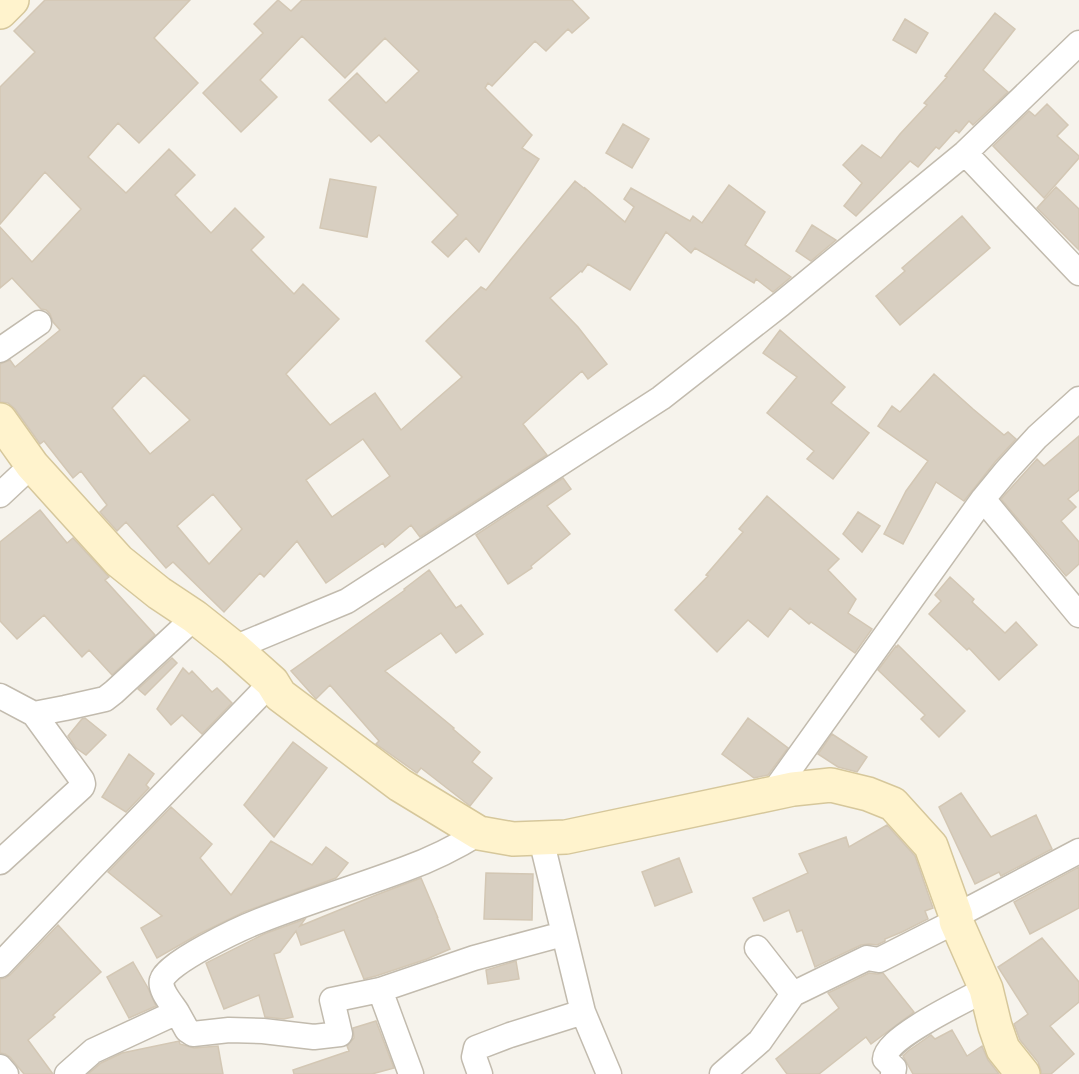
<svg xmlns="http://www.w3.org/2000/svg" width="1079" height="1074" font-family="'Fira Sans',sans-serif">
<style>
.building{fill:#d8cfc1;stroke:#d3c7b4;stroke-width:1.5;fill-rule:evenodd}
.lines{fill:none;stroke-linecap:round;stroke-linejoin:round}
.street-casing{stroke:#c2bbae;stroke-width:27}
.secondary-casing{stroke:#d6c79b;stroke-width:36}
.street{stroke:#fff;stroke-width:24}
.secondary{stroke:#fff3cd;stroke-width:33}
</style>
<rect width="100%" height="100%" fill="#f6f3ec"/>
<path class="building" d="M45 0H190L154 38 198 83 139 143 118 123 88 157 126 193 169 149 195 175 175 195 211 233 235 208 264 237 251 250 294 294 303 284 339 319 286 374 330 425 375 393 401 430 462 377 426 341 481 287 486 290 575 181 585 189V188L625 222 634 207 624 199 631 188 690 221 693 216 702 223 729 185 765 212 745 245 791 277 773 292 756 279 754 283 695 248 691 253 666 232 630 290 588 264 582 272 581 271 550 298 578 327 607 364 588 379 582 371 523 424 547 455 420 537 411 525 385 547 383 543 326 583 297 541 264 577 260 573 224 612 173 562 166 568 126 522 117 531 100 512 107 505 81 471 73 478 44 441 40 444 15 409 8 403 0 402V364L10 360 15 367 60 330 53 322 50 314 46 310 41 309 12 278 0 288V227L32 262 81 209 45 172 0 224V87L35 52 14 31ZM144 375 190 420 150 454 112 408ZM363 439 390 476 332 517 306 480ZM213 494 242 529 209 564 177 526Z
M278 0 291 11 302 0H572L589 18 572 33 568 29 546 51 535 41 492 86 488 83 485 88 532 135 522 148 539 159 479 252 466 238 448 257 432 242 458 215 379 135 371 142 329 100 357 73 386 103 419 71 385 38 345 78 302 36 260 80 277 97 241 132 203 93 263 33 254 24Z
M995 13 1015 29 983 70 1008 92 973 125 969 121 959 133 956 130 939 149 936 147 918 167 910 161 856 216 844 206 862 183 843 165 862 145 881 158 900 134 927 105 924 103 947 77 945 76Z
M905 19 928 33 916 53 893 40Z
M1047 104 1068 125 1057 136 1079 156V158L1044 198 993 146 1029 111 1035 116Z
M623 124 649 139 632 168 606 153Z
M330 179 376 187 367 237 320 228Z
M1056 187 1079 209V250L1037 208Z
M962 216 990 248 900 325 876 296 905 271 902 268Z
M812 225 836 240 811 261 796 251Z
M780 330 845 387 831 403 869 433 833 479 807 459 814 451 767 413 797 377 763 353Z
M934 374 973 409 1004 435 1008 432 1016 439 995 462 964 501 936 482 903 544 884 534 906 491 928 461 878 426 892 406 900 412Z
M1079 436V490L1068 499 1076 507 1061 521 1079 542V564L1066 576 1001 499 1037 459 1044 466Z
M563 478 571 489 547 506 570 534 531 566 532 568 508 584 476 535Z
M767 496 839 559 828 570 856 599 848 613 872 629 855 653 811 622 809 624 790 608 768 637 748 620 717 652 675 610 708 576 706 575 743 532 739 529Z
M40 510 67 543 73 538 109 577 105 580 155 635 112 675 89 650 82 657 44 615 17 639 0 621V542Z
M858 512 880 526 862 552 843 534Z
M429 570 456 608 461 605 483 634 456 653 441 633 385 671 454 728 453 729 480 752 472 762 492 778 470 806 421 768 417 773 376 744 379 741 330 685 316 699 291 671 405 590 404 589Z
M950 577 974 599 972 602 1005 633 1016 622 1037 645 999 680 969 648 967 650 929 614 941 601 935 595Z
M898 645 965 711 939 737 921 719 925 715 878 670 896 646 897 647Z
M172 658 177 663 145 695 138 689Z
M183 668 189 674 192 671 212 692 217 688 232 703 202 734 182 715 171 725 157 709Z
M85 718 106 735 86 755 76 748 68 736 82 719Z
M748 718 788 748 768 775 754 778 722 754Z
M832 734 867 757 857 772 838 767 818 754Z
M293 742 327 768 274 837 244 805Z
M129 754 154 774 146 785 149 788 126 812 102 797Z
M961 793 991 837 1036 815 1052 849 1001 876 999 872 975 884 939 807Z
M171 807 212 844 200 858 231 895 271 841 312 865 326 847 348 863 336 878 244 912 199 934 157 958 141 928 162 916 108 872Z
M887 825 915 856 933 908 925 911 928 919 902 932 885 939V941L877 945 869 944 861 945 815 967 802 930 797 932 789 910 764 921 753 898 808 873 799 854 846 837 849 847Z
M679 858 692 892 655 906 642 872Z
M1079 867V908L1030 934 1014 902Z
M486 873 533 874 532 920 484 919Z
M421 878 438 918 437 917 450 949 427 959 376 976 364 979 344 930 301 945 296 931 280 952 274 954 293 1017 284 1019 265 1017 259 995 224 1009 206 963 264 934 305 919 300 926 376 895Z
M58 925 101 972 53 1015 55 1017 28 1040 53 1074H24L10 1057 5 1054 0 1053V979L5 978 10 975Z
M1042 938 1079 982V1002L1050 1026 1074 1054 1051 1074H1041V1071L1038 1062 1020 1040 1014 1024 1028 1014 998 967Z
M516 961 519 979 488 984 486 970Z
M133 962 148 988 156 1006 129 1018 107 977Z
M869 973 877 974 883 973 914 1012 871 1044 866 1037 819 1074H787L776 1059 839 1008 828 993Z
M376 1021 394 1068 372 1074H294L293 1070 349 1051 347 1046 354 1038 353 1028Z
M952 1030 967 1056 982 1046 988 1060 999 1074H913L903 1056 908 1051 931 1035 935 1039Z
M179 1041 180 1044 194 1048 218 1046 223 1074H88L101 1063 122 1053Z"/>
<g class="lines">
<defs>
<path id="street" d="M965 153 1079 273
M0 350 39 323
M0 495 32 465
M983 499 1079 615
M234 648 347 601 661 398 781 304 965 153 1079 43
M0 696 34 714 65 708 105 699 114 692 195 617
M772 794 983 499 1006 471 1037 437 1079 399
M0 862 82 787 83 784 82 780 34 714
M956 916 1079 851
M757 948 793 994
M0 965 89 871 272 682
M380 990 411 1074
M177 1012 187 1030 193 1034 229 1030 263 1031 314 1037 340 1034 332 1000 380 990 474 958 563 934
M583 1012 609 1074
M0 1067 6 1074
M67 1074 93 1051 177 1012C172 1004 159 990 162 980 166 963 241 928 259 921 307 902 357 887 405 869 433 859 455 848 479 833
M480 1074 474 1057 476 1048 510 1035 583 1012 541 839
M722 1074 760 1041 793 994 867 958 879 960 956 921
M893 1074 894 1068 885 1059C886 1037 966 1000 986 989"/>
<path id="secondary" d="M0 12 12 0
M0 420 32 465 119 561 159 593 195 617 234 648 272 682 280 695 400 785 479 833 513 839 566 837 793 789 831 785 868 794 893 804 931 846 956 916V921L986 989 995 1026 1003 1049 1023 1074"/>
</defs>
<use href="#street" class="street-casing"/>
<use href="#secondary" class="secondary-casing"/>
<use href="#street" class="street"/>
<use href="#secondary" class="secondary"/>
</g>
</svg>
